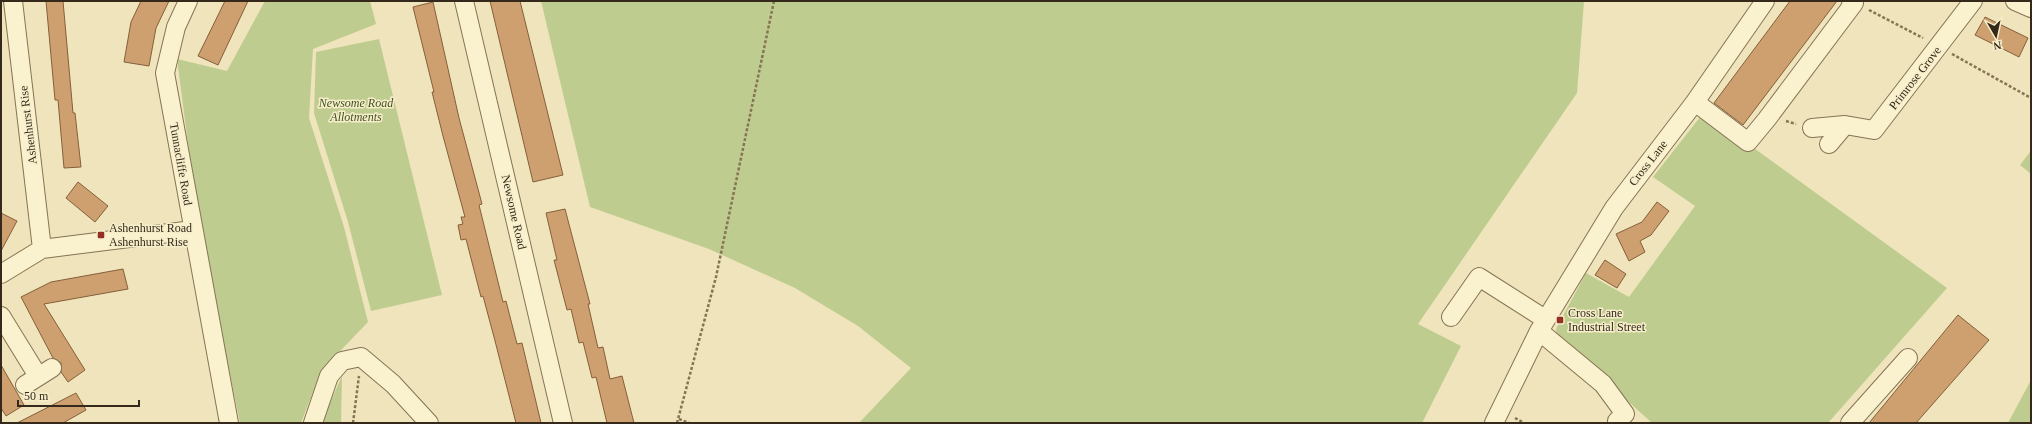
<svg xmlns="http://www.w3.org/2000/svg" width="2032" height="424" font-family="Georgia,serif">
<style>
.green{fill:#bfcc8f}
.building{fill:#cea06f;stroke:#855f3a}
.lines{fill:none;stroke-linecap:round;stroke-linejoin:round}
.minor-casing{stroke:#867455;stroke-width:20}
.path{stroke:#867455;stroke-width:2.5;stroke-dasharray:3 2;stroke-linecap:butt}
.minor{stroke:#faf1ce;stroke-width:18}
.poi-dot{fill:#962e23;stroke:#f6eeca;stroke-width:1.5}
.labels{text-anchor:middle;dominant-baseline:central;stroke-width:3;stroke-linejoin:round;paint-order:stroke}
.street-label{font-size:12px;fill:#34291a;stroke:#f6eeca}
.park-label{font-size:12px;font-style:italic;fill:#405120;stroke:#f6eeca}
.poi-label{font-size:12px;fill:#34291a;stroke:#f6eeca;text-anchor:start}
</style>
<rect width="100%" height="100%" fill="#efe4bb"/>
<path class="green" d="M265 1H370L376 24 313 49 309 118 344 227 368 322 321 371 301 423H240L198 220 177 59 227 71Z
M541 1H1584L1577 93 1418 324 1461 346 1422 423H859L911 368 858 326 795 288 709 249 590 207Z
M379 39 442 295 371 311 348 222 314 113 316 52Z
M1704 112 1947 288 1828 423H1652L1555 335 1557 327 1586 273 1629 297 1695 206 1653 177Z
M2030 152H2031V174L2020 165Z
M342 376 341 423H321Z
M2031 380V423H2008Z"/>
<path class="building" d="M46 1H63L73 113H75L81 167 64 168 58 100H55Z
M141 1H169L156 28 149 66 124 62 131 22Z
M225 1H248L218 65 198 56Z
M490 1H520L563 175 533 182Z
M1790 1H1837L1743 125 1714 103Z
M433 2 459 118 482 204 479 205 503 302 506 301 517 344 522 343 541 423H516L494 337 483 296 481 297 466 239 461 240 458 225 463 224 461 217H465L443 136 432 92H434L413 7Z
M1985 17 2028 38 2019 57 1975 35Z
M78 182 108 206 95 222 66 198Z
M1657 202 1669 211 1651 235 1640 241 1645 252 1629 261 1616 234 1642 222Z
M565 209 590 304H588L598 348 603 347 610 379 622 376 634 423H607L596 377 592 378 583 342 579 343 571 309 567 310 554 260H557L546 213Z
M1 213 17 221 1 251Z
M1605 260 1626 274 1617 288 1595 275Z
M123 269 128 289 44 304 85 370 68 382 61 372V363L53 358 21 297 51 282Z
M1958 315 1989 340 1916 423H1869Z
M1 365 24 405 6 416 1 408Z
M76 393 86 410 63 423H17Z"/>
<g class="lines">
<defs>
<path id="minor" d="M13 1 42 249
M188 1 176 27 165 73 229 423
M464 1 563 423
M2015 1 2031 8
M1695 102 1748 142 1767 119 1854 3 1851 1
M1812 128 1845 125 1874 130 1973 1
M1829 144 1845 125
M1 274 42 249 193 230
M1 316 38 376
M1451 317 1479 277 1545 319
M1539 331 1603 384 1625 414 1617 421
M25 385 52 368
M313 423 329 376 342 361 361 357 393 384 429 423
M1494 423 1539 331 1614 208 1695 102 1765 1
M1850 423 1908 358"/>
</defs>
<use href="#minor" class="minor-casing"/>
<path class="path" d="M1869 10 1923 38
M1952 54 2031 98
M1786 121 1796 124
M1515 418 1524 423
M679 419 689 423
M353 423 359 376
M677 423 716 277 774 1"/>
<use href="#minor" class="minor"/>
</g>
<g class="poi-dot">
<rect x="97" y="231" width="8" height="8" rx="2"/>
<rect x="1556" y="316" width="8" height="8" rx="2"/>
</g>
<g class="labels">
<g class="street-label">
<text transform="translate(1915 78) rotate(-52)">Primrose Grove</text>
<text transform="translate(28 125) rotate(-97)">Ashenhurst Rise</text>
<text transform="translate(1648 163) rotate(-52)">Cross Lane</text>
<text transform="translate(181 164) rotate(80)">Tunnacliffe Road</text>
<text transform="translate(514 212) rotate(77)">Newsome Road</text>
</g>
<g class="park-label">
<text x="356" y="103">Newsome Road<tspan x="356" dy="14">Allotments</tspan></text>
</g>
<g class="poi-label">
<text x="109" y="228">Ashenhurst Road<tspan x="109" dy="14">Ashenhurst Rise</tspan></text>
<text x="1568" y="313">Cross Lane<tspan x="1568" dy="14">Industrial Street</tspan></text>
</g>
</g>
<rect width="2032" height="424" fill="none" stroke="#34291a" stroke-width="4"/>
<g transform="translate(1996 36) rotate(171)" stroke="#f6eeca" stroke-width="3" paint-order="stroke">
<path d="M0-3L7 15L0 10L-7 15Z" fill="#34291a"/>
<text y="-6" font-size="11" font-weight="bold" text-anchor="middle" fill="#34291a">N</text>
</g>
<path d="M18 400v6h121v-6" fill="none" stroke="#34291a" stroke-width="2"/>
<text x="24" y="400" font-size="12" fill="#34291a" stroke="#f6eeca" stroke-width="3" paint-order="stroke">50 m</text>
</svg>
